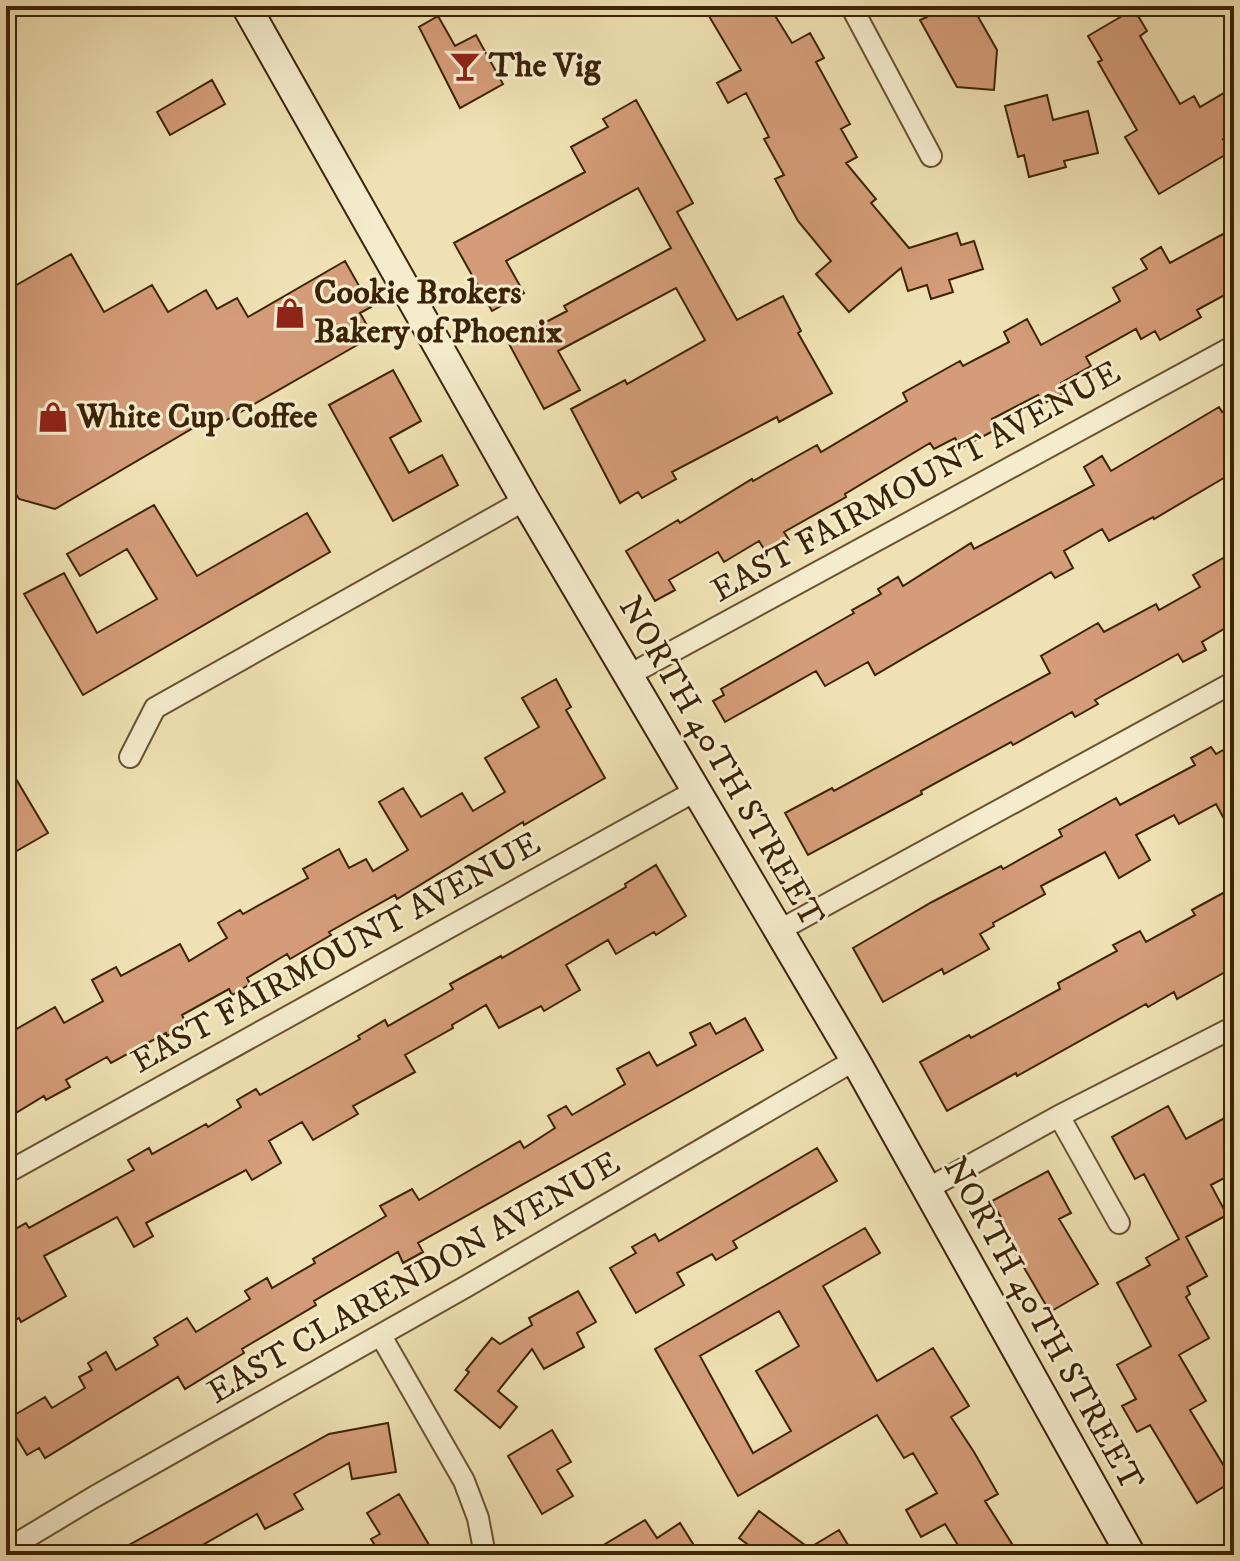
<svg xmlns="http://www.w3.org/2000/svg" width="1240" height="1561" font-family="'IM FELL DW Pica',serif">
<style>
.building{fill:#d49c78;stroke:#3c2305;stroke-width:2;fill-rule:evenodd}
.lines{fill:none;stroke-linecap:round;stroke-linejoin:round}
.street-casing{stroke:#695230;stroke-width:24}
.secondary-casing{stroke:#3c2305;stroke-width:32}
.street{stroke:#f5ecce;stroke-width:20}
.secondary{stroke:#f5ecce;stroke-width:28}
.labels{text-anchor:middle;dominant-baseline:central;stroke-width:6;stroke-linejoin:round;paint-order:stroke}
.poi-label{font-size:34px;font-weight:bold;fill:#3c2305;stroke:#f5ecce;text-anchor:start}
.street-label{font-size:34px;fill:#3c2305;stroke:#f5ecce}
</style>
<rect width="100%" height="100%" fill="#efe1b3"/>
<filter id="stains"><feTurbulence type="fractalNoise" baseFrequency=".0025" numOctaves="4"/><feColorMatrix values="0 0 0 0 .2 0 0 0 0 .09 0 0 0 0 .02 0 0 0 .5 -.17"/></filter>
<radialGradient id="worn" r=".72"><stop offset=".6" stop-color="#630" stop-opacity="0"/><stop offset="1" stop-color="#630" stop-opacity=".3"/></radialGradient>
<path class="building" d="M703 6H769L792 43 810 33 824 58 816 62 850 124 841 129 857 157 846 163 876 199 871 203 909 248 957 233 961 245 974 241 983 269 949 280 953 292 931 299 927 285 908 291 901 268 849 312 816 274 831 261 798 221 775 179 784 175 764 139 769 137 746 93 728 103 717 83 741 70Z
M921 6H972L997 50 994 90 957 87 920 20 927 17Z
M1134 9 1147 31 1140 36 1180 104 1194 96 1200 107 1234 87V132L1223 139 1230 152 1159 194 1125 137 1137 130 1098 62 1102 60 1088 36Z
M438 16 455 46 476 35 503 84 460 108 419 27Z
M212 80 225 104 170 135 157 112Z
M1047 95 1053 120 1088 111 1098 153 1064 161 1066 167 1029 177 1024 155 1018 157 1005 106Z
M636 100 693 203 677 212 737 320 783 296 801 331 798 333 832 393 779 422 777 417 672 472 676 479 642 498 638 492 620 503 571 409 625 380 627 384 705 340 676 288 558 351 580 390 544 409 508 342 567 311 564 306 671 248 638 188 506 261 524 293 492 311 454 243 585 172 571 147 608 127 603 119Z
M1234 228V290L1197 310 1201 317 1160 340 1155 331 1141 339 1136 329 1086 357 1091 366 1061 383 1066 392 1043 404 1038 395 992 419 997 429 961 448 955 438 934 449 930 443 845 494 846 497 784 532 789 540 767 554 759 541 724 562 718 552 669 580 675 590 655 601 626 551 678 520 680 523 752 479 753 481 817 445 821 452 907 401 903 393 960 361 963 366 1009 342 1004 332 1027 319 1041 345 1120 301 1113 288 1147 269 1141 259 1161 247 1170 263Z
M71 254 104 312 152 285 168 312 206 290 217 309 237 298 248 317 345 261 371 307 360 313 373 336 216 426 212 417 55 509 19 499 6 478V291Z
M393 370 421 421 390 438 409 473 442 455 458 485 393 521 329 405Z
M1234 405V472L1154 519 1153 517 1109 541 1102 529 1064 551 1073 568 1055 578 1051 572 875 675 868 662 825 686 816 671 725 722 713 701 724 695 721 689 854 613 852 610 881 594 878 589 898 577 903 586 971 543 974 549 1094 485 1084 467 1102 456 1111 471 1219 407 1222 412Z
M154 505 197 576 307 513 330 552 83 695 24 594 64 573 97 633 157 599 127 549 80 576 67 554Z
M1234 552V623L1202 642 1206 650 1183 662 1178 654 1095 700 1098 704 1075 717 1072 712 1013 745 1011 742 921 791 922 794 808 855 785 813 832 788 834 791 1050 673 1041 656 1098 623 1104 632 1156 604 1159 610 1200 587 1193 575Z
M556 679 571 707 566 710 605 778 524 825 523 822 397 899 395 895 329 932 331 935 290 959 287 954 247 978 250 984 232 995 229 989 182 1015 187 1025 167 1036 166 1033 111 1063 107 1057 66 1080 70 1087 46 1100 44 1096 6 1119V1035L55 1007 64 1023 103 1001 92 980 116 967 121 976 180 944 189 961 227 938 218 923 240 910 243 914 308 878 303 869 339 849 349 868 366 859 373 871 408 850 379 802 403 788 421 817 462 793 473 811 505 792 485 758 539 727 522 698Z
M1234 744V837L1216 804 1179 824 1174 815 1136 835 1150 860 1119 878 1105 852 1079 866 1041 886 1045 894 993 923 994 926 980 934 989 949 944 974 942 969 883 1002 853 948 932 902 1001 866 1003 869 1062 836 1059 830 1116 798 1120 805 1195 765 1191 758 1211 747 1216 754Z
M6 762 48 833 6 857Z
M656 865 686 916 656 935 654 932 616 954 608 940 566 965 580 990 544 1011 541 1006 499 1028 486 1005 452 1025 453 1028 405 1055 415 1072 353 1106 358 1114 313 1140 302 1122 269 1141 281 1163 252 1180 246 1170 146 1223 153 1236 134 1247 117 1217 44 1256 66 1296 21 1322 19 1318 6 1325V1234L26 1223 29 1228 134 1170 128 1160 149 1148 152 1154 206 1124 208 1127 241 1107 237 1100 256 1089 260 1095 360 1039 358 1036 385 1020 388 1026 453 989 450 984 501 956 502 958 626 887 625 884Z
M1234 887V967L1177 999 1174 992 1148 1007 1146 1004 1017 1076 1016 1073 947 1111 920 1062 969 1035 971 1038 1060 989 1058 983 1117 951 1113 945 1140 931 1146 942 1195 915 1192 910Z
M745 1018 763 1050 418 1243 423 1252 403 1263 398 1252 314 1301 316 1305 242 1349 244 1353 185 1389 178 1377 45 1458 39 1448 27 1455 6 1420 45 1397 52 1408 85 1388 79 1377 92 1370 88 1363 106 1352 116 1370 158 1345 154 1338 187 1318 196 1332 250 1299 245 1291 267 1278 272 1288 315 1263 313 1259 386 1216 380 1206 412 1189 419 1200 520 1141 524 1148 555 1128 548 1116 566 1106 572 1115 625 1084 617 1069 649 1052 657 1066 696 1045 690 1033 710 1023 716 1034Z
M1168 1106 1186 1139 1234 1113V1173L1211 1185 1227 1215 1186 1237 1207 1276 1187 1287 1190 1294 1186 1297 1209 1338 1179 1355 1206 1401 1190 1410 1233 1481 1197 1503 1150 1425 1137 1432 1122 1406 1136 1399 1117 1365 1151 1346 1117 1283 1150 1265 1146 1258 1179 1239 1144 1174 1135 1179 1112 1137Z
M817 1148 837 1181 733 1241 737 1248 716 1260 712 1254 677 1273 684 1285 636 1313 610 1268 636 1253 632 1247 655 1234 659 1241Z
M1048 1171 1071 1213 1059 1219 1098 1284 1050 1312 1016 1254 1020 1253 992 1201Z
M865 1228 880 1253 823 1286 877 1381 933 1348 969 1406 951 1417 974 1452 998 1494 985 1501 1019 1555H964L945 1524 921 1537 906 1510 937 1493 913 1453 904 1458 877 1415 738 1496 655 1349ZM779 1311 799 1346 756 1371 791 1431 753 1453 700 1356Z
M578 1291 596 1322 577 1333 584 1347 544 1369 532 1349 498 1391 517 1407 500 1428 455 1390 469 1372 466 1370 492 1338 500 1344 532 1325 529 1318Z
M388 1423 396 1472 352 1479 349 1463 294 1494 303 1509 265 1529 257 1514 185 1555H111L329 1434Z
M552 1430 571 1462 557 1470 573 1496 542 1514 508 1456Z
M399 1494 435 1555H381L371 1539 380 1534 367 1513Z
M759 1511 809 1548 839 1530 854 1555H762L739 1538Z
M645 1520 657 1538 680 1523 700 1555H587Z"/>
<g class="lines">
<defs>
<path id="street" d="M851 6 931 156
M629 675 1234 346
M130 757 155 708 525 500
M778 931 1234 682
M1059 1116 1119 1223
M6 1173 697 790
M927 1189 1059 1116 1234 1027
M381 1336 464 1481 478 1518 485 1555
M6 1550 94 1497 467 1286 855 1060"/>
<path id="secondary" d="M246 6 525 500 855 1060 1131 1555"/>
</defs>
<use href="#street" class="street-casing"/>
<use href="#secondary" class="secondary-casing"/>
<use href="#street" class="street"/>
<use href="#secondary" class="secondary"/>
</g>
<defs>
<symbol id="bar-bare" viewBox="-9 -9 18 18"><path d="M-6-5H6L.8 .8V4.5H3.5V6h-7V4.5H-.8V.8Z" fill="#8f2418" stroke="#f5ecce" stroke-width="2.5" paint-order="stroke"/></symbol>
<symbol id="shop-bare" viewBox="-9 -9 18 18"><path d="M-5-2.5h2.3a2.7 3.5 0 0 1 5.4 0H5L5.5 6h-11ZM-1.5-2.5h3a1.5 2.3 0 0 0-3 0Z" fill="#8f2418" stroke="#f5ecce" stroke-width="2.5" paint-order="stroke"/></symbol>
</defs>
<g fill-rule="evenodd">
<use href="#bar-bare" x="443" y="44" width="44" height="44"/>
<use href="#shop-bare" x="268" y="291" width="44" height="44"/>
<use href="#shop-bare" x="31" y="395" width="44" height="44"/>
</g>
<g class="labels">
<g class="poi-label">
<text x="489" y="66">The Vig</text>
<text x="314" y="293">Cookie Brokers<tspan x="314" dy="39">Bakery of Phoenix</tspan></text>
<text x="77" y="417">White Cup Coffee</text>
</g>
<g class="street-label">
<text transform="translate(916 482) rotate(-29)">EAST FAIRMOUNT AVENUE</text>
<text transform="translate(721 762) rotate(60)">NORTH 40TH STREET</text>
<text transform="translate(336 953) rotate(-29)">EAST FAIRMOUNT AVENUE</text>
<text transform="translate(414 1278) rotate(-30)">EAST CLARENDON AVENUE</text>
<text transform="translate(1043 1324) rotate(61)">NORTH 40TH STREET</text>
</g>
</g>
<rect width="1240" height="1561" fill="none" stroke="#efe1b3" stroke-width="32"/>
<rect x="8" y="8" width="1224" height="1545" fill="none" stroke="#3c2305" stroke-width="4"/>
<rect x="16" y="16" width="1208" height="1529" fill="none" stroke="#3c2305" stroke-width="2"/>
<rect width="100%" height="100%" filter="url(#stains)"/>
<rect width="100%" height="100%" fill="url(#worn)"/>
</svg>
